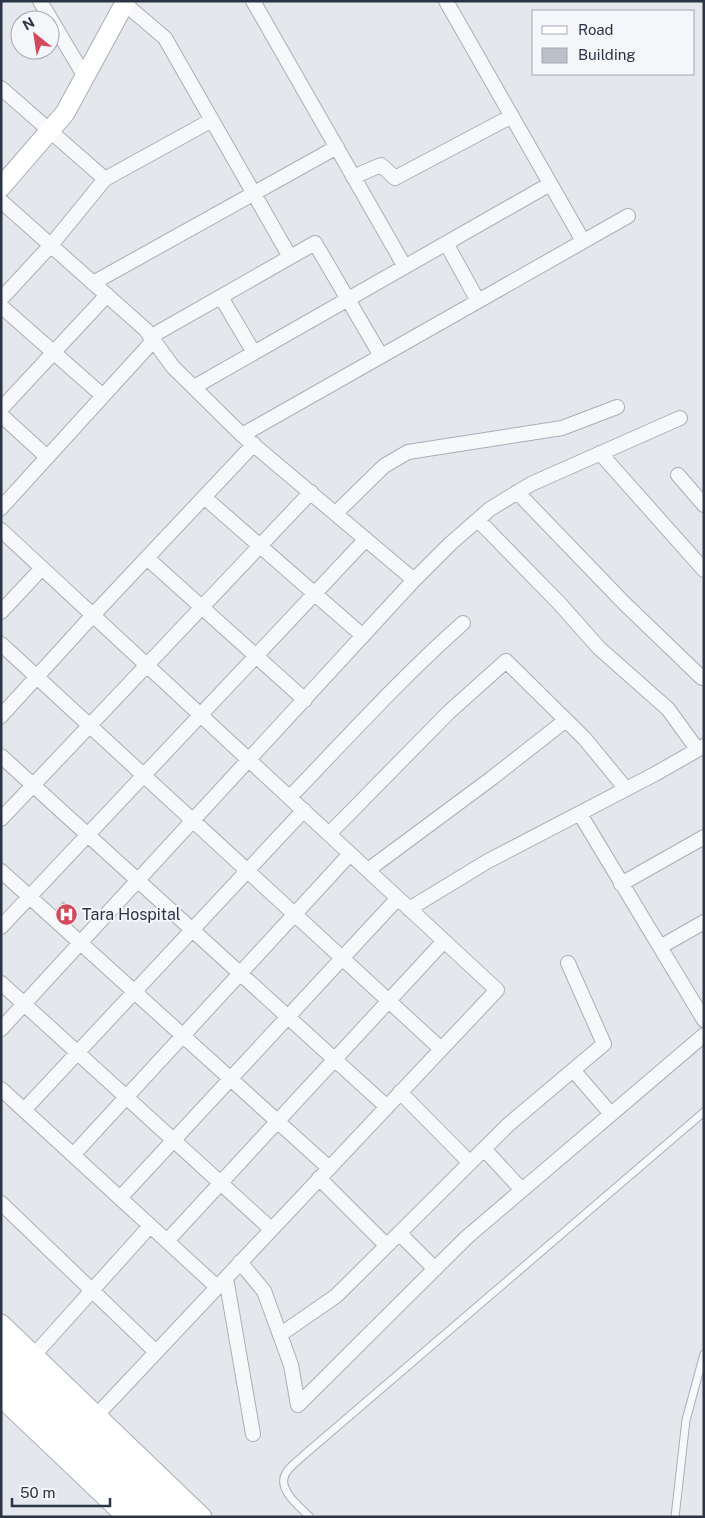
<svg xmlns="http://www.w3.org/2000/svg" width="705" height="1518" font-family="'Public Sans',sans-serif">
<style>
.building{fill:url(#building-hatch)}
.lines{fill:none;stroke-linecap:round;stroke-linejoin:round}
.lane-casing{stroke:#a9aeb7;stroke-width:9}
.street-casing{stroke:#a9aeb7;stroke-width:16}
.secondary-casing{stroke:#a9aeb7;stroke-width:21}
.highway-casing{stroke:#8b94a3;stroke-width:28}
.lane{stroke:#f7f8fa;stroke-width:7}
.street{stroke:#f7f8fa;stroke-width:14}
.secondary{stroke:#fff;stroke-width:19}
.highway{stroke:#fff;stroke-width:25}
.labels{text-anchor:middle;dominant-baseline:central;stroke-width:4;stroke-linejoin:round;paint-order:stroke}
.poi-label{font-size:16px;fill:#2b3445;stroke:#f4f6f9;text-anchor:start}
</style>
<defs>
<pattern id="building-hatch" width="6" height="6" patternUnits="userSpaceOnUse" patternTransform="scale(1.25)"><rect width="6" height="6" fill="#bbc0ca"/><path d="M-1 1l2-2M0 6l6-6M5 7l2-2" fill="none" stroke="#989da6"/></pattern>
</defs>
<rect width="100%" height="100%" fill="#e4e7ec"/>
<path class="building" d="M63 901 78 915 71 922 56 909Z"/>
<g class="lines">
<defs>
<path id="lane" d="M310 1517C300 1507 276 1489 286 1473 290 1466 299 1460 304 1455L704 1112
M675 1517 686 1420 704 1354"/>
<path id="street" d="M40 1 85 77
M253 1 405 267
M446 1 583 241
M125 4 165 38 290 257
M1 88 105 179 212 120
M353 177 381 165 395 178 512 116
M1 201 146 330 173 367 242 435 414 580
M446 243 478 301
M93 283 337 147
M221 297 254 353
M1 299 51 245 105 179
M1 306 103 396
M150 337 315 243 381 356
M194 387 550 184
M1 409 107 295
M1 415 47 457
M242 435 628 216
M600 453 704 570
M678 475 704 505
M517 492 625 604 702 678
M204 497 363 636
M1 508 153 341
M336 513 384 466 408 452 562 428 617 407
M478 520 560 604 599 648 668 709 697 749
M1 530 497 990 96 1416
M147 558 305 700
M1 612 42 568
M1 644 441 1049
M1 716 93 615 254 444
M1 756 387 1107
M290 797C347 738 402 677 463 623
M580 814 704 1020
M1 819 311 492
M329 834 449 712 506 661 585 739 626 789
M368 870 492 778 566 720
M1 871 329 1168
M621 884 704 837
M409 909 488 861 655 774 704 746
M1 927 366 539
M660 947 704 922
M1 983 271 1229
M1 1029 414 580 450 544 490 509 531 484 680 418
M573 1070 611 1114
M1 1089 217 1287
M400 1092 470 1163
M24 1110 304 810
M484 1149 522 1190
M73 1155 350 854
M319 1178 386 1245
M120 1198 398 898
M1 1203 156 1352
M399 1233 435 1269
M167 1241 444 941
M240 1262 264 1291 291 1365 298 1405
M226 1278 253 1434
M281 1334 336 1296 508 1125 604 1044 568 963
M34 1355 150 1226
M298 1405 467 1237 704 1035"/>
<path id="secondary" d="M1 187 65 113 126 1
M1 1324 202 1517
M1 1397 127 1517"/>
<path id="highway" d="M1 1345 180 1517
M1 1371 153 1517"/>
</defs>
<use href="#lane" class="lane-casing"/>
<use href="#street" class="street-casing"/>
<use href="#secondary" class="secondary-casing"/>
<use href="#highway" class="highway-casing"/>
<use href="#lane" class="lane"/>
<use href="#street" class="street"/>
<use href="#secondary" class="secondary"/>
<use href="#highway" class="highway"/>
</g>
<defs>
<symbol id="hospital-disc" viewBox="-11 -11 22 22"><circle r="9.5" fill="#d1495b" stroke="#f4f6f9"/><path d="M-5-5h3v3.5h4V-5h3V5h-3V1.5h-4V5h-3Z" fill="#fff"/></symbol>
</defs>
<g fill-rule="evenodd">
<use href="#hospital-disc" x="54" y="902" width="25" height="25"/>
</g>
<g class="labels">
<g class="poi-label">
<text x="82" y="914">Tara Hospital</text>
</g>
</g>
<rect width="705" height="1518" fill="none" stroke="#2b3445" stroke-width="5"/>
<rect x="532" y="10" width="162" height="65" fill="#f4f6f9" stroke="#a4a8b1"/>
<rect x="542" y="26" width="25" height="8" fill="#ffffff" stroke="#a4a8b1"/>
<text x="578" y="35" font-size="15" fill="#2b3445">Road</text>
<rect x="542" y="48" width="25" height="15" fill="#bbc0ca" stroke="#a4a8b1"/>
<text x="578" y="60" font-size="15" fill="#2b3445">Building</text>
<g transform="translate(35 35) rotate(330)"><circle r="24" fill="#f4f6f9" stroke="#a4a8b1"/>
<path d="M0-4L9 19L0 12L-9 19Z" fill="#d1495b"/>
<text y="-8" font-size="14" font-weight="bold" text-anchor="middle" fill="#2b3445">N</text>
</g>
<path d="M12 1498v8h98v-8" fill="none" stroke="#2b3445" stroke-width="2.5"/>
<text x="20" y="1498" font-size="15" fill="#2b3445" stroke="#f4f6f9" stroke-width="4" paint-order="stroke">50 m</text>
</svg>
